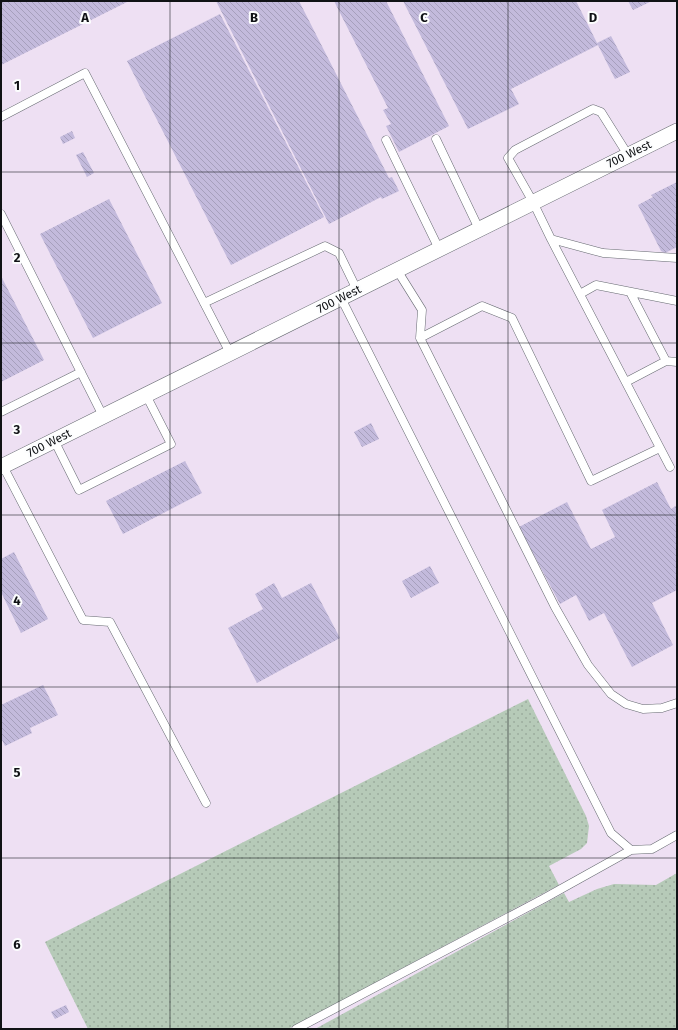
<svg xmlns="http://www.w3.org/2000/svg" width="678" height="1030" font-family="'Fira Sans',sans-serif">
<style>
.industrial{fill:#eee0f3}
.grass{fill:url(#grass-dots)}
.building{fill:url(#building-back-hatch)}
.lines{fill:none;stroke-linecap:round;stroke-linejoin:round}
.lane-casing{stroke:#666a71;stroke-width:9}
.street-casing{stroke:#666a71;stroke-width:16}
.lane{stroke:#fff;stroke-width:8}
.street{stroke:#fff;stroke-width:15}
.grid{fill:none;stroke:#101215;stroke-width:1;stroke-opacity:0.55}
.labels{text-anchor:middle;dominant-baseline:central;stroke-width:4;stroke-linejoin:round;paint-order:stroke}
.street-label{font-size:12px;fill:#101215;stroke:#fcfdfe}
.grid-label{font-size:13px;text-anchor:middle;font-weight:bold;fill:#101215;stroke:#fcfdfe;stroke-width:4;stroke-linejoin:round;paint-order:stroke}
</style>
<defs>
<pattern id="grass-dots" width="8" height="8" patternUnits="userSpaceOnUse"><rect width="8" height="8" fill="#b6cab8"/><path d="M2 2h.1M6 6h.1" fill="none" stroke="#9bac9d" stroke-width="1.8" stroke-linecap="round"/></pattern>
<pattern id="building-back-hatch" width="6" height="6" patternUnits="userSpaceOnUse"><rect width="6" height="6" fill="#c3badc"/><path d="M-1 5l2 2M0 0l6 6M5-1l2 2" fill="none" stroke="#a69fbc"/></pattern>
</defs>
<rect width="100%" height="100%" fill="#ebf0f8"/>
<path class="industrial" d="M1 1H677V1029H1Z"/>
<path class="grass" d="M528 699 586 816 589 826 587 843 581 849 549 866 559 885 288 1029H88L45 942Z
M677 873V1029H315L564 893 569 902 597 889 614 884 656 885Z"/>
<path class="building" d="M1 1H129L1 65Z
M216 1H299L389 178 392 177 399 191 382 199 381 197 329 224Z
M334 1H386L449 126 399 152 386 126 391 124 383 110 388 108Z
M403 1H576L597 43 611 36 630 72 615 79 598 45 511 89 519 104 468 129Z
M628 1H652L633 10Z
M220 14 324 217 231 265 127 61Z
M72 131 75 138 63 144 60 137Z
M83 152 94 173 87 177 76 155Z
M677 182V247L665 253 661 251 638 205 653 197 651 195Z
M109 199 162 303 93 338 40 234Z
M1 276 44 360 1 382Z
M371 423 379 439 362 447 354 432Z
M185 461 202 493 123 534 106 501Z
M657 482 671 509 677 505V590L652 603 673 645 632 667 604 613 589 621 576 595 560 604 519 527 567 502 591 549 615 537 602 510Z
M14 552 48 619 21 633 1 592V559Z
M430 566 439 583 411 598 402 581Z
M274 583 282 598 311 583 340 638 257 683 228 628 263 609 255 594Z
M43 685 58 715 30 728 32 733 5 746 1 738V705Z
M66 1005 69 1012 55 1019 51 1012Z"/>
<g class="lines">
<defs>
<path id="lane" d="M1 117 85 73 230 353
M436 139 479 229
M386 140 439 249
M628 155 601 112 593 109 515 150 508 158 533 202 551 239 603 253 677 258
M1 214 103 416
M551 239 670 467
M397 270 422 310 420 338 555 607 588 665 611 694 626 704 643 709 662 708 677 703
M630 292 666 361 677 362
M580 294 596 285 677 301
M341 298 611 833 631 850 652 849 677 835
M204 303 325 246 339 253 357 290
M420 338 482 306 512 318 591 481 660 448
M626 382 666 361
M1 412 81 372
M54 440 79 490 171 444 146 395
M3 466 83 620 110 622 206 803
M296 1029 543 899 631 850"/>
<path id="street" d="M1 467 677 131"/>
</defs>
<use href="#lane" class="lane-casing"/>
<use href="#street" class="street-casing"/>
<use href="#lane" class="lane"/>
<use href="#street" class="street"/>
</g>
<path class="grid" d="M170 1V1029M339 1V1029M508 1V1029M1 172H677M1 343H677M1 515H677M1 687H677M1 858H677"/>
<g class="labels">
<g class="street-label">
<text transform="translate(629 154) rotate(-26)">700 West</text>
<text transform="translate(339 299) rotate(-27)">700 West</text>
<text transform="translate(49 443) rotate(-27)">700 West</text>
</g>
</g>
<g class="grid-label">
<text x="85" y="22">A</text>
<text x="254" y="22">B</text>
<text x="424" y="22">C</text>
<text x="593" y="22">D</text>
<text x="17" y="90">1</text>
<text x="17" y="262">2</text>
<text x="17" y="434">3</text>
<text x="17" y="605">4</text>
<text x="17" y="777">5</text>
<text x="17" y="949">6</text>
</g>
<rect width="678" height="1030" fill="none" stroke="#101215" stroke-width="4"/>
</svg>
